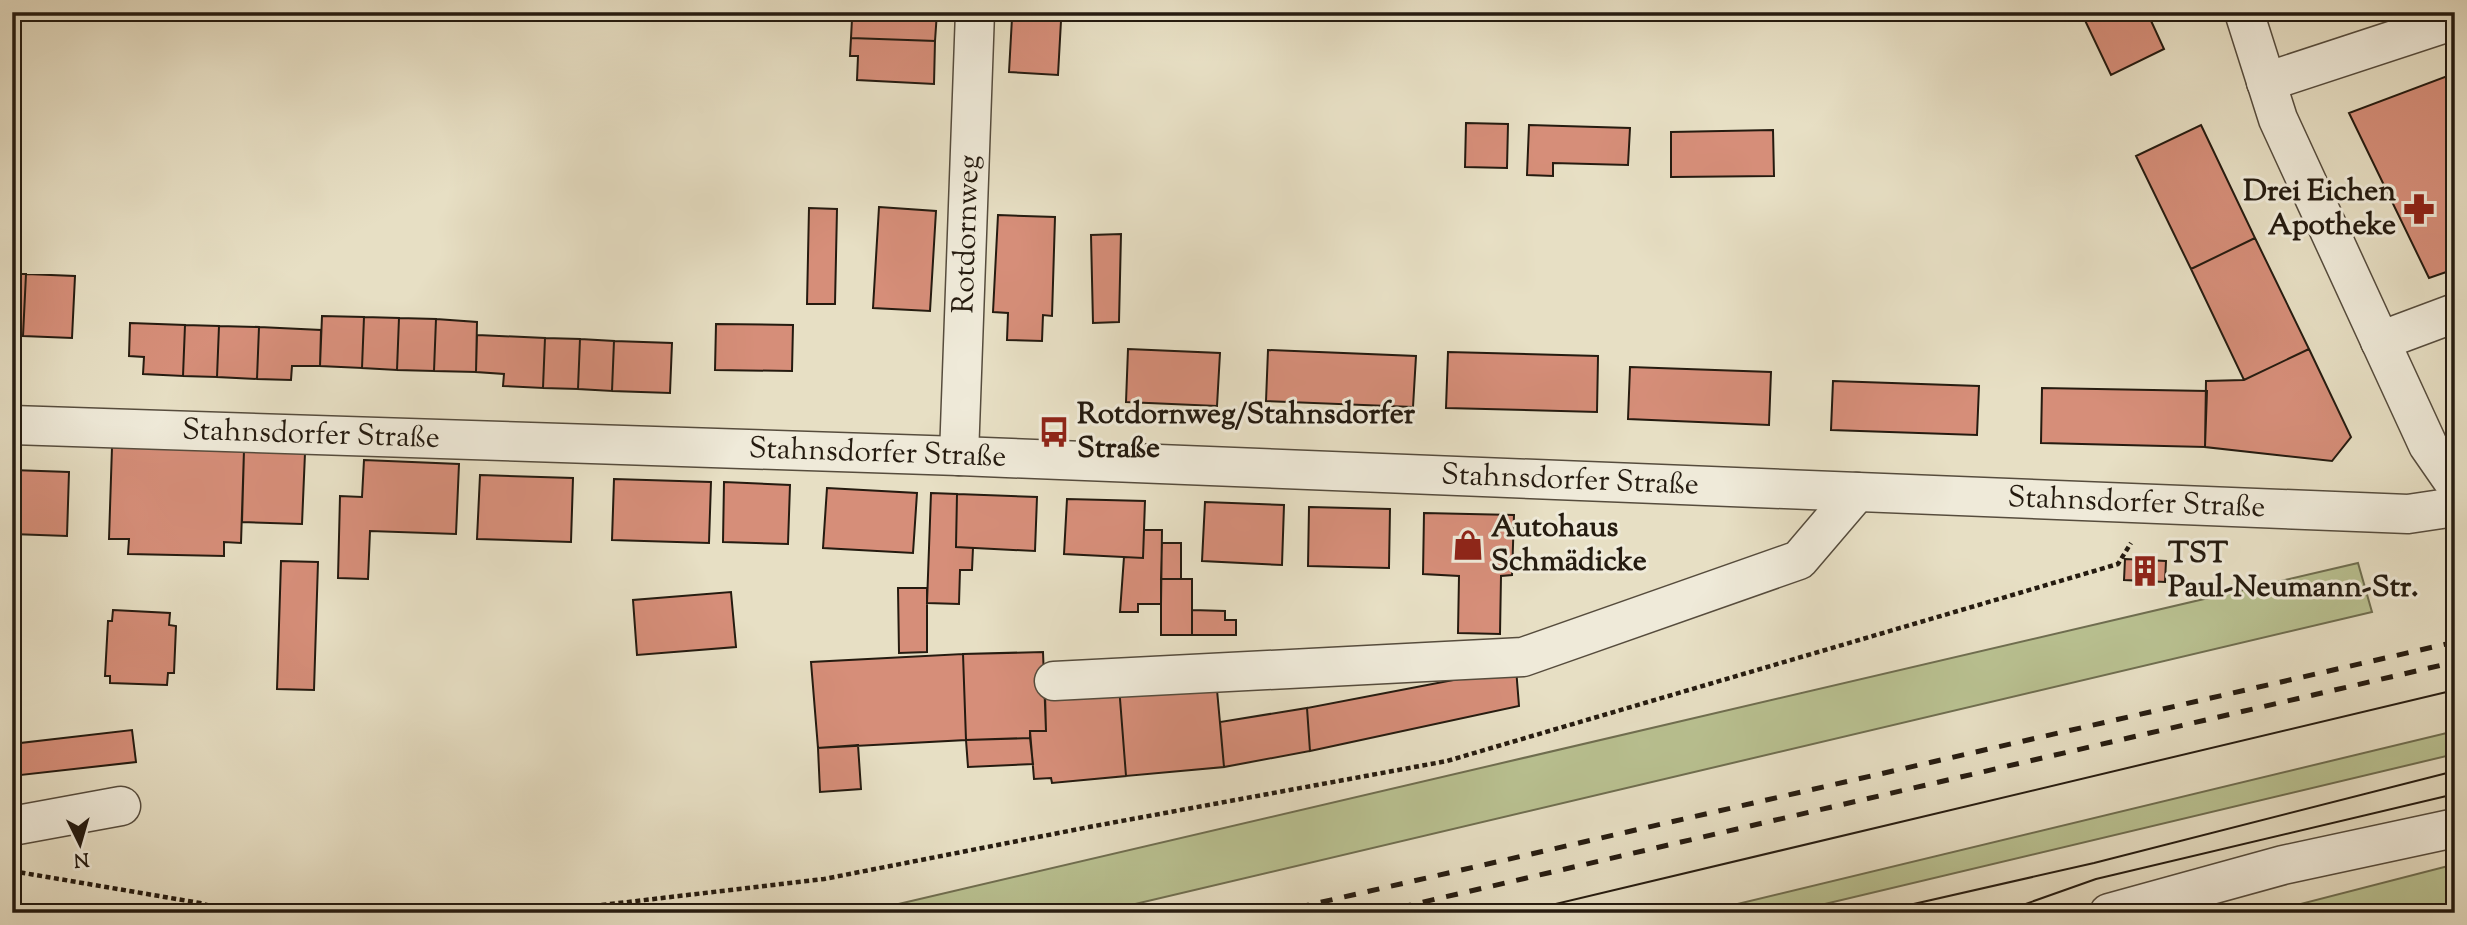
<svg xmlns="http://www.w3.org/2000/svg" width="2467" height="925" font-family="'Sorts Mill Goudy',serif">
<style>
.green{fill:#b9c191;stroke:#6f6e50;stroke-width:2}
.building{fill:#d68e79;stroke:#251b10;stroke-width:2}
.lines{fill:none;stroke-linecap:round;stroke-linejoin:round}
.minor-casing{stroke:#564c3d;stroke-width:41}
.path{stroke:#251b10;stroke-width:4.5;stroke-dasharray:5 3.5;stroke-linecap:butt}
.minor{stroke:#efead9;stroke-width:38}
.tram{stroke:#251b10;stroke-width:2}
.rail{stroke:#251b10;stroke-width:5;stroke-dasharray:12 12;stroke-linecap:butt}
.labels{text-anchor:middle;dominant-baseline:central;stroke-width:6;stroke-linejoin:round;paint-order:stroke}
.poi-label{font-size:30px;font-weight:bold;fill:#251b10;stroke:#efead9;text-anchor:start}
.street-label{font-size:30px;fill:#251b10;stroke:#efead9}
</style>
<rect width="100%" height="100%" fill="#e7dfc4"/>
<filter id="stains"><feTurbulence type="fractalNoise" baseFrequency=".00286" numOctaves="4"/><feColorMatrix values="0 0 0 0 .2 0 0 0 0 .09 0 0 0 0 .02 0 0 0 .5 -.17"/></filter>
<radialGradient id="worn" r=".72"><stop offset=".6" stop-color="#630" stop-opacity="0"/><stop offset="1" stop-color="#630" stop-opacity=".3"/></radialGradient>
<path class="green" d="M2358 563 2372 612 1097 913H860Z
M2455 731V754L1787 913H1700Z
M2452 865H2455V913H2266Z"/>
<path class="building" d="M886 12H937L935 41 851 38 852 19 886 20Z
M1012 12H1061V21L1012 18Z
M2081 12H2147L2164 49 2111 75Z
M1012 18 1061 21 1058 75 1009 72Z
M851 38 935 41 934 84 857 80 858 56H850Z
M2450 75 2455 95V269L2429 278 2349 113Z
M1466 123 1508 124 1507 168 1465 167Z
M1529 125 1630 128 1628 165 1553 163V176L1527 175Z
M2201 125 2255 238 2191 269 2136 156Z
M1773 130 1774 176 1671 177V132Z
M879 207 936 211 930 311 873 308Z
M809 208 837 209 835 304H807Z
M998 215 1055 217 1052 316 1043 315 1042 341 1007 340 1008 313 993 312Z
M1121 234 1119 322 1093 323 1091 235Z
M2255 238 2309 349 2244 380 2191 269Z
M12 274H26L23 336H12Z
M26 274 75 276 72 338 23 336Z
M322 316 364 317 362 368 320 366Z
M364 317 399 318 397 370 362 368Z
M399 318 436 319 434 371 397 370Z
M436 319 477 322 476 372 434 371Z
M130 323 185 325 183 376 143 374 144 357 129 356Z
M716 324 793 325 792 371 715 370Z
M185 325 219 326 217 377 183 376Z
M219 326 259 327 257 379 217 377Z
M259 327 321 330 320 366H292L291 380 257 379Z
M477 335 545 338 543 388 503 386 504 374 476 372Z
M545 338 580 339 578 389 543 388Z
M580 339 614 341 612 391 578 389Z
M614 341 672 343 670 393 612 391Z
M1128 349 1220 353 1217 406 1126 402Z
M2309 349 2351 437 2332 461 2205 447 2206 381 2244 380Z
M1268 350 1416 356 1413 407 1266 401Z
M1448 352 1598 356 1597 412 1446 408Z
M1630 367 1771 372 1769 425 1628 419Z
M1833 381 1979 386 1977 435 1831 430Z
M2042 388 2207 391 2205 447 2041 443Z
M112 447 244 450 241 543 224 542V556L128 554 129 539H109Z
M244 450 305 453 302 524 242 522Z
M364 460 459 464 456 534 370 531 368 579 338 578 340 496 362 497Z
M12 470 69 472 67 536 12 534Z
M480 475 573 478 571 542 477 539Z
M614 479 711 482 709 543 612 540Z
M724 482 790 485 788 544 723 542Z
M827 488 917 493 913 553 823 548Z
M931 493 957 494 956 547 973 548 972 570H960L959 604 927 603Z
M957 494 1037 497 1035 551 956 547Z
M1067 499 1145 501 1143 558 1064 554Z
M1205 502 1284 505 1282 565 1202 561Z
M1309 507 1390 509 1389 568 1308 566Z
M1424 513 1514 515 1512 575 1501 576 1500 634 1458 633 1459 576 1423 574Z
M1144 530H1162L1161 604H1138V612H1120L1124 557 1143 558Z
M1162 543H1181V579H1161Z
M2125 559 2166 561 2165 582 2124 580Z
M281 561 318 562 314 690 277 689Z
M1161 579H1192V635H1161Z
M898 588H927V652L899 653Z
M731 592 736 647 637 655 633 600Z
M113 610 170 613 169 625 176 626 174 673H168L167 685 110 683V676H105L108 621H112Z
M1192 610 1225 611V620H1236V635H1192Z
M1043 652 1046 731H1030V738L966 740 963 654Z
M963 654 966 740 818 748 811 662Z
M1516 668 1519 706 1310 751 1307 708Z
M1216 679 1224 767 1126 776 1119 686Z
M1119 686 1126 776 1052 783 1051 778 1034 779 1030 731H1046L1045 693Z
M1307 708 1310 751 1224 767 1220 722Z
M132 730 136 762 12 776V744Z
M1030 738 1033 764 968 767 966 740Z
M858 745 861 789 820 792 818 748Z"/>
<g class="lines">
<defs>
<g id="minor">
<path d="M2244 12 2278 119 2428 445 2455 484"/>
<path d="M2266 82 2455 20"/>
<path d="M2380 341 2455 313"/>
<path id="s1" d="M12 425 959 456 2408 514 2455 507"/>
<path id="s2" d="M959 456 975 12"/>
<path d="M1054 681 1523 657 1799 560 1857 492"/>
<path d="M12 826 121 806"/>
<path d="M2109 913 2283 865 2455 828"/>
</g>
</defs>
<use href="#minor" class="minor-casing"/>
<path class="path" d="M12 871 200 903 235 913
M534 913 824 879 1089 827 1447 761 2118 564 2131 543"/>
<use href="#minor" class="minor"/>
<path class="tram" d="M1518 913 2455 690
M1874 913 2094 863 2455 771
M2000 913 2096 879 2455 794"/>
<path class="rail" d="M1274 913 2455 642
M1376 913 2455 662"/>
</g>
<defs>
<symbol id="pharmacy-bare" viewBox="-9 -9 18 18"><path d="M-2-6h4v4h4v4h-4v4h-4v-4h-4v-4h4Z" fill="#8f2418" stroke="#efead9" stroke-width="2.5" paint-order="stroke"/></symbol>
<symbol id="bus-bare" viewBox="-9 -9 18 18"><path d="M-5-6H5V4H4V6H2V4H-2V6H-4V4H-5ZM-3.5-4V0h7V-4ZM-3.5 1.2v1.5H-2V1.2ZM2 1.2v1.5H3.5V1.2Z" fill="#8f2418" stroke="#efead9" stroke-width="2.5" paint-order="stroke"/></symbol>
<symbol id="shop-bare" viewBox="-9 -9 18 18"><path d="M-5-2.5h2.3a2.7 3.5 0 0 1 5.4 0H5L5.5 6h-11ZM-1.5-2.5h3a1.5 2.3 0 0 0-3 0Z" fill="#8f2418" stroke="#efead9" stroke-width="2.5" paint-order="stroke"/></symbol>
<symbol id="building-bare" viewBox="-9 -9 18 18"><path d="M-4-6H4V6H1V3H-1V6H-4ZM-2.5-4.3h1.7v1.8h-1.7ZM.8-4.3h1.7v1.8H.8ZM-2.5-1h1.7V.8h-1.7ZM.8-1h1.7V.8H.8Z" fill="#8f2418" stroke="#efead9" stroke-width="2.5" paint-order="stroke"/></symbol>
</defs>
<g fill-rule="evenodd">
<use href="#pharmacy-bare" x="2397" y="187" width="44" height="44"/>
<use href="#bus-bare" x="1032" y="410" width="44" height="44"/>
<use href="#shop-bare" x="1446" y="523" width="44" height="44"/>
<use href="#building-bare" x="2123" y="549" width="44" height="44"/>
</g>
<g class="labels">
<g class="poi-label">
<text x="2396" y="192" text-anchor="end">Drei Eichen<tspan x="2396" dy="34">Apotheke</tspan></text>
<text x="1077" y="415">Rotdornweg/Stahnsdorfer<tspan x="1077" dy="34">Straße</tspan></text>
<text x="1491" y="528">Autohaus<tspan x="1491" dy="34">Schmädicke</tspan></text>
<text x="2168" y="554">TST<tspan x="2168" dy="34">Paul-Neumann-Str.</tspan></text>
</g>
<g class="street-label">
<text stroke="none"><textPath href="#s2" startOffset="222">Rotdornweg</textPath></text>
<text stroke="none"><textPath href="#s1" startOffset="299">Stahnsdorfer Straße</textPath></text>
<text stroke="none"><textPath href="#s1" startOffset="866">Stahnsdorfer Straße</textPath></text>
<text stroke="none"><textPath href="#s1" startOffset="1559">Stahnsdorfer Straße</textPath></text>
<text stroke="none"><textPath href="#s1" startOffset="2126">Stahnsdorfer Straße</textPath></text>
</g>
</g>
<rect width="2467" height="925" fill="none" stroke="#e7dfc4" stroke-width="42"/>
<rect x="14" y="14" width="2439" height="897" fill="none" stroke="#251b10" stroke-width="3.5"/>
<rect x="21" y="21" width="2425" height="883" fill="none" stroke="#251b10" stroke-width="2"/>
<g transform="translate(80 844) rotate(175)" stroke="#efead9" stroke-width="5" paint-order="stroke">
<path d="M0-5L12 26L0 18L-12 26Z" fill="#251b10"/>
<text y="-10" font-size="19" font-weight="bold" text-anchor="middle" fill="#251b10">N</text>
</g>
<rect width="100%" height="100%" filter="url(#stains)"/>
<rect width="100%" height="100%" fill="url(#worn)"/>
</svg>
